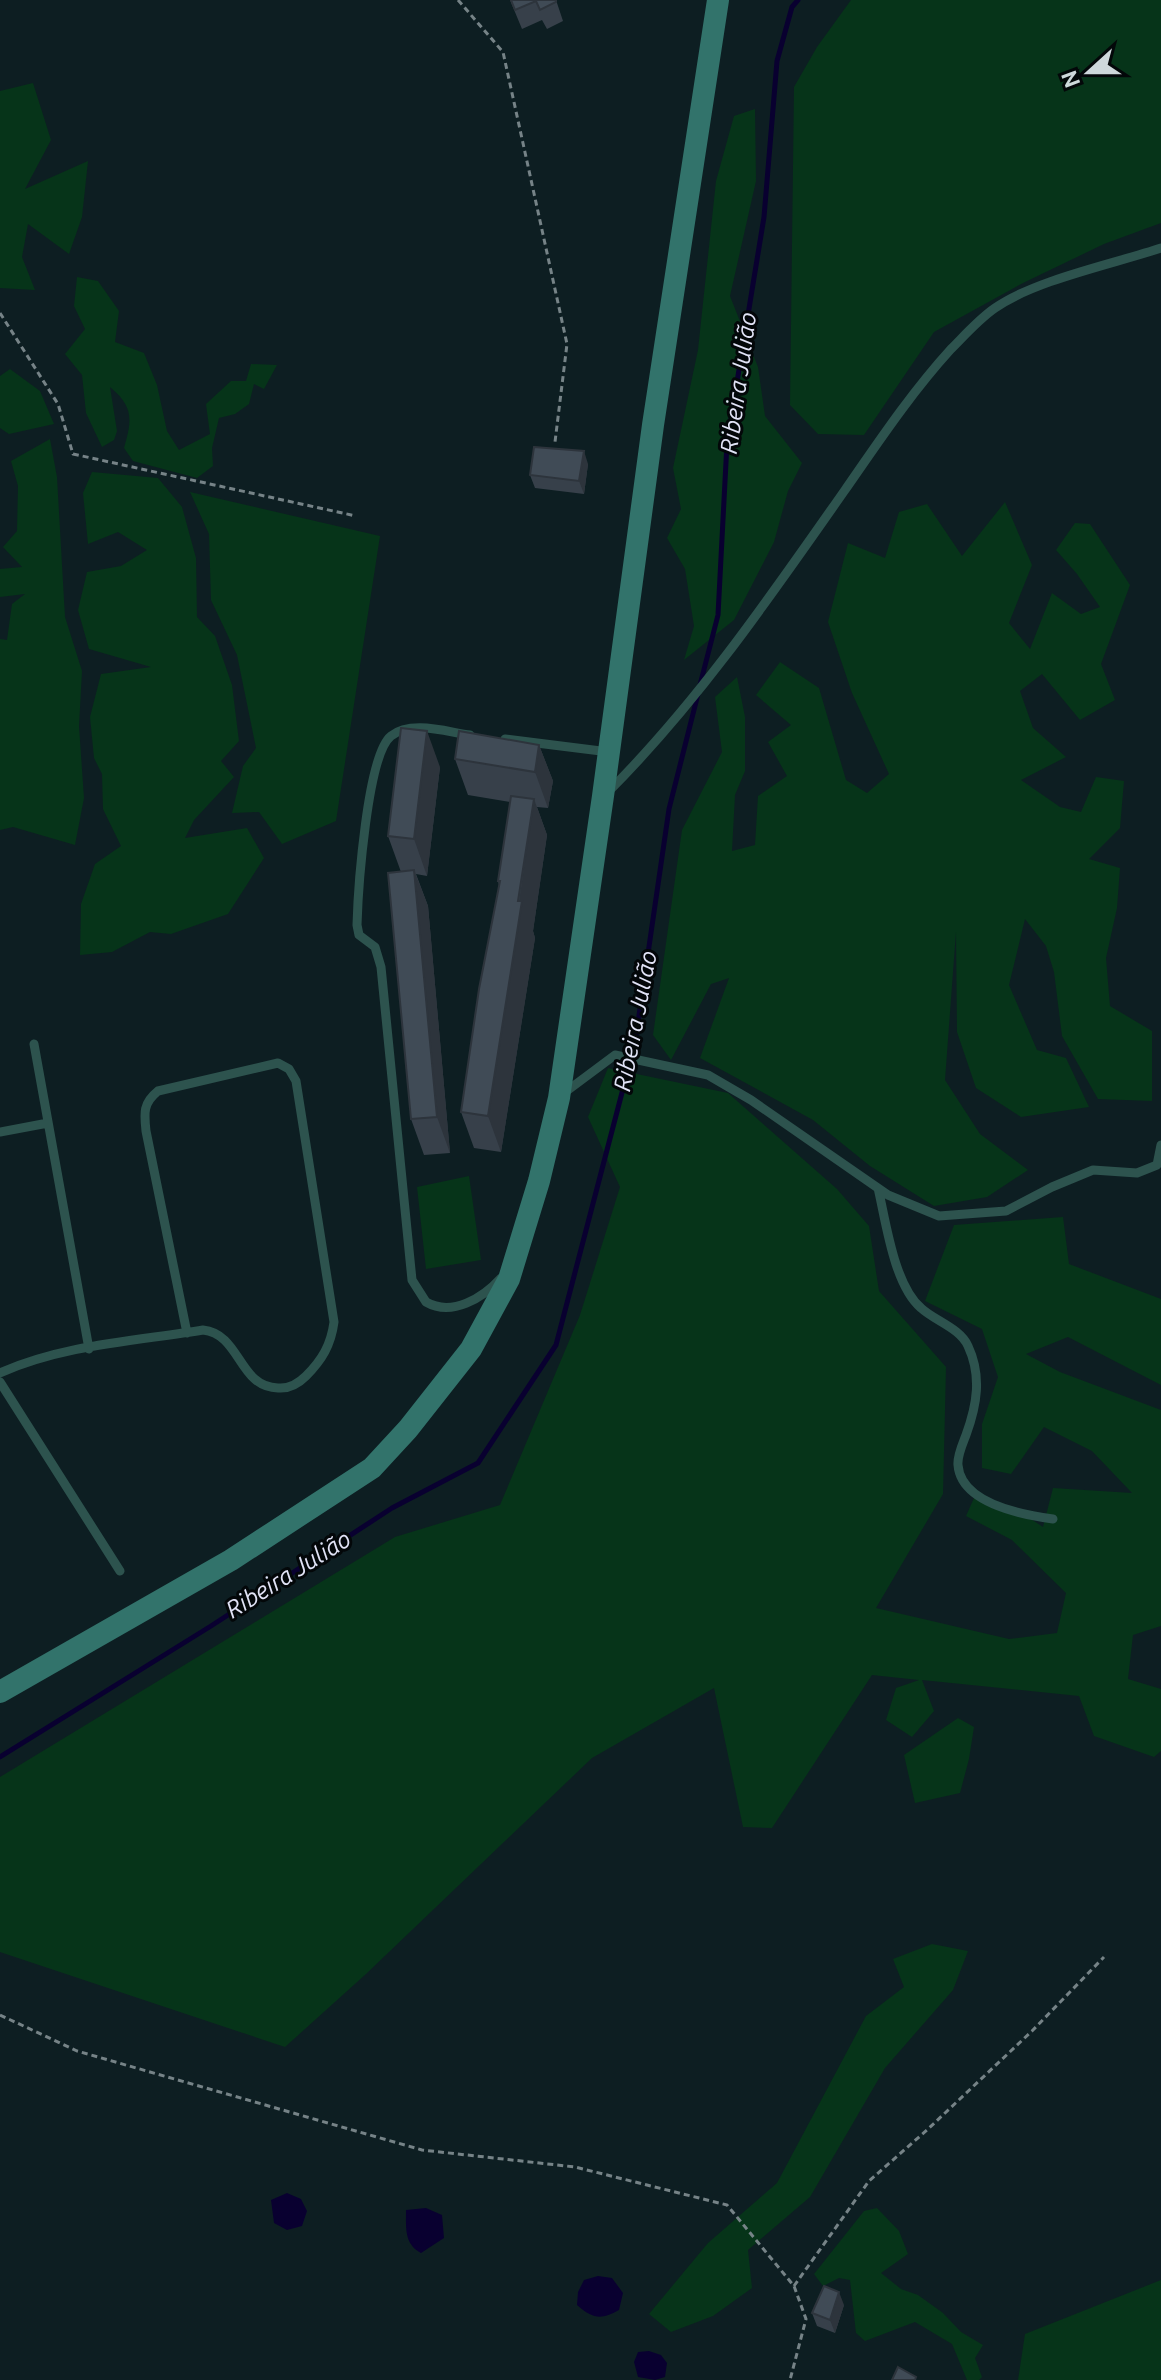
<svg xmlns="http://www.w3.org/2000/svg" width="1161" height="2380" font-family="Ubuntu,sans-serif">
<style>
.green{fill:#063419}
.water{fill:#090030}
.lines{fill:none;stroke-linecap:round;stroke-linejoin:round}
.stream{stroke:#090030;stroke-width:5}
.path{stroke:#768387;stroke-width:3;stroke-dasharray:6 4;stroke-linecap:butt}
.service{stroke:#2d534e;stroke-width:9}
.secondary{stroke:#32736b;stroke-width:22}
.wall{fill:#37404a}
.shaded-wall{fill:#2d343c}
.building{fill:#404b56;stroke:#2d343c;stroke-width:2}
.labels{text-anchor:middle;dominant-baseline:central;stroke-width:6;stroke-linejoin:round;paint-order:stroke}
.water-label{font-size:24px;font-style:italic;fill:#e1e3f6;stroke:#030709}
</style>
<rect width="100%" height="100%" fill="#0d1e22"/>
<path class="green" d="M851 0H1161V223L1104 244 1023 283 934 332 864 435 818 434 790 405 794 87 817 47Z
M33 83 51 140 25 189 88 161 82 217 69 254 28 224 22 257 35 290 0 288V91Z
M755 109 756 181 730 296 758 367 765 416 802 463 788 491 774 542 734 620 684 660 694 626 685 569 667 538 681 509 673 468 698 350 716 181 734 116Z
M77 277 98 281 119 311 115 342 144 353 157 385 167 431 179 450 210 434 206 404 231 381H246L251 364 277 365 264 389 254 384 249 404 235 414 219 418 212 448 213 466 197 478 133 461 124 448C132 420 134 407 110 387L117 431 114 440 102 447 86 413 82 375 65 354 85 329 74 306Z
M10 369 40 391 54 424 9 434 0 428V376Z
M50 439 57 477 65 617 82 671 79 726 84 798 75 845 13 827 0 830V639L7 640 12 604 25 594 0 597V569L22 567 3 547 17 531 18 486 11 461Z
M92 472 158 478 182 507 196 558 197 617 215 636 232 685 239 741 221 761 234 777 194 820 185 838 247 828 264 858 228 914 171 934 150 932 112 952 80 955 81 904 95 864 121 846 103 809 102 774 94 758 90 717 101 674 151 667 89 649 78 610 87 572 121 566 147 550 118 532 88 544 83 493Z
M190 492 380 536 336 821 282 844 259 812 232 813 243 766 256 748 237 655 211 600 209 534Z
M1005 502 1032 565 1009 623 1030 649 1052 593 1081 614 1100 607 1077 574 1056 550 1075 523 1090 524 1130 585 1101 664 1115 700 1080 720 1042 674 1020 691 1033 728 1066 757 1021 780 1060 807 1081 812 1096 777 1124 781 1120 828 1089 859 1120 868 1117 908 1106 958 1110 1006 1152 1031V1101L1098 1099 1062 1036 1054 972 1046 946 1025 919 1009 985 1037 1050 1066 1058 1089 1107 1021 1117 976 1088 957 1032 956 932 945 1080 980 1134 1028 1170 987 1197 934 1206 870 1166 813 1120 700 1058 729 978 711 984 671 1060 653 1035 682 830 722 752 715 697 737 677 745 717V771L735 795 732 851 755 845 758 796 787 776 768 742 791 725 756 695 780 662 819 688 846 780 867 793 889 774 852 693 828 622 848 543 885 558 899 512 927 504 962 556Z
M608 1068 728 1093 837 1189 869 1226 879 1291 946 1367 943 1494 876 1608 1009 1639 1057 1633 1066 1593 1012 1540 966 1516 974 1498 1011 1506 1043 1527 1053 1488 1132 1493 1092 1451 1044 1427 1011 1474 982 1468V1424L998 1377 982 1329 925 1301 954 1225 1063 1217 1069 1264 1161 1299V1385L1068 1337 1026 1354 1060 1372 1161 1410V1626L1133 1635 1128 1679 1161 1689V1751L1154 1757 1094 1736 1079 1696 922 1680 934 1711 912 1737 886 1720 896 1688 919 1680 872 1675 772 1828 743 1827 714 1688 592 1758 366 1974 285 2047 0 1952V1777L395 1537 500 1505 580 1315 620 1187 588 1117Z
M469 1176 481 1260 426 1269 417 1187Z
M958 1718 974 1727 969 1759 960 1793 915 1803 904 1755Z
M932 1944 968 1951 953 1990 885 2068 810 2197 748 2250 752 2288 713 2316 671 2332 649 2314 708 2243 777 2183 866 2016 904 1987 893 1959Z
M877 2208 899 2231 908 2254 881 2273 901 2289 918 2295 943 2313 961 2332 983 2345 975 2358 982 2377 979 2380H967L952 2344 915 2322 865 2341 856 2333 850 2280 839 2278 823 2286 814 2274 864 2211Z
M1161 2280V2380H1018L1025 2334Z"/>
<path class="water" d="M287 2193 301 2199 307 2211 302 2226 287 2230 274 2223 271 2200Z
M426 2208 442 2215 444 2238 421 2253C404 2244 406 2228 406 2210Z
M598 2276 612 2278 623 2293 619 2310C601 2320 593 2319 577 2305L578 2292 584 2280Z
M649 2351 661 2355 667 2363 665 2377 655 2380 638 2377 634 2362 638 2352Z"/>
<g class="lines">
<path class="stream" d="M700 685 718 615 727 443 764 217 777 61 792 7 798 0
M0 1757 211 1626 392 1508 478 1463 556 1345 635 1043 669 809 698 694"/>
<path class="path" d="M458 0 503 52 567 344 555 442
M0 313 58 404 73 454 356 516
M0 2015 77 2051 422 2150 575 2167 727 2205 794 2286 806 2319 790 2380
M794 2286 869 2181 927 2130 1032 2031 1104 1957"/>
<path class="service" d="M470 735C447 732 411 720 391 736 367 755 358 891 357 925L359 935 375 947 381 967 412 1280 426 1302C452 1317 483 1298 501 1278
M505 739 609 752
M609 791C699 701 772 594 845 490 879 441 911 393 951 349 965 335 979 319 995 308 1035 280 1113 264 1161 248
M34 1044 89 1349
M564 1093 615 1055 708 1075 751 1100 888 1195 939 1216 1006 1211 1052 1187 1093 1170 1137 1173 1157 1165 1161 1145
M0 1132 48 1123
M878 1188C886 1222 894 1285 921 1308 935 1321 960 1328 968 1346 982 1376 977 1405 966 1435 963 1443 957 1456 958 1465 961 1504 1024 1515 1053 1519
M0 1373C62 1345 136 1341 203 1330 241 1334 238 1387 278 1388 289 1389 298 1384 306 1376 322 1360 331 1345 334 1322L296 1081 289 1069 278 1063 158 1091C143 1103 144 1113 146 1131L187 1333
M0 1382 120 1571"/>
<path class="secondary" d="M0 1692 231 1560 372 1468 408 1429 471 1349 509 1279 539 1181 559 1098 603 796 653 425 718 0"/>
</g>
<path class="wall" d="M510 0H556L563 21 547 29 542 20 522 29Z
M588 464 584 494 535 488 530 475Z
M539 745 553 781 548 808 537 807 547 835 533 931 535 938 501 1152 474 1148 461 1112 499 885 498 881 510 802 468 795 455 759Z
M440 767 427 876 416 874 428 906 450 1153 424 1155 411 1119 401 872 388 836Z
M844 2305 835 2333 817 2326 812 2313Z"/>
<path class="shaded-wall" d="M584 451 588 464 584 494 579 481Z
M427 731 440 767 427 876 414 839Z
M539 745 553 781 548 808 535 772Z
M534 799 547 835 533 931 535 938 501 1152 488 1116Z
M414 870 428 906 450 1153 437 1117Z
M839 2292 844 2305 835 2333 830 2320Z"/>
<path class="building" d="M511 0H556V2L540 10 536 1 515 10Z
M534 447 584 451 579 481 530 475Z
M401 728 427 731 414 839 388 836Z
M459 731 539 745 535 772 455 759Z
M511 796 534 799 518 901H522L488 1116 461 1112 479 989 500 881H498Z
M414 870 437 1117 411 1119 388 873Z
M824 2286 839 2292 830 2320 812 2313Z
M898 2367 916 2377 915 2380H892Z"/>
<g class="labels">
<g class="water-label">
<text transform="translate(738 383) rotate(-82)">Ribeira Julião</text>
<text transform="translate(635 1021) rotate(-79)">Ribeira Julião</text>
<text transform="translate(288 1574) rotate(-32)">Ribeira Julião</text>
</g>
</g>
<g transform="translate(1089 72) rotate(249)" stroke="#030709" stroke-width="6" paint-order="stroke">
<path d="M0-6L14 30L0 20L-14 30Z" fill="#ced8db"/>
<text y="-12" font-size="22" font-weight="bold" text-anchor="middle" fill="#ced8db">N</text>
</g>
</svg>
